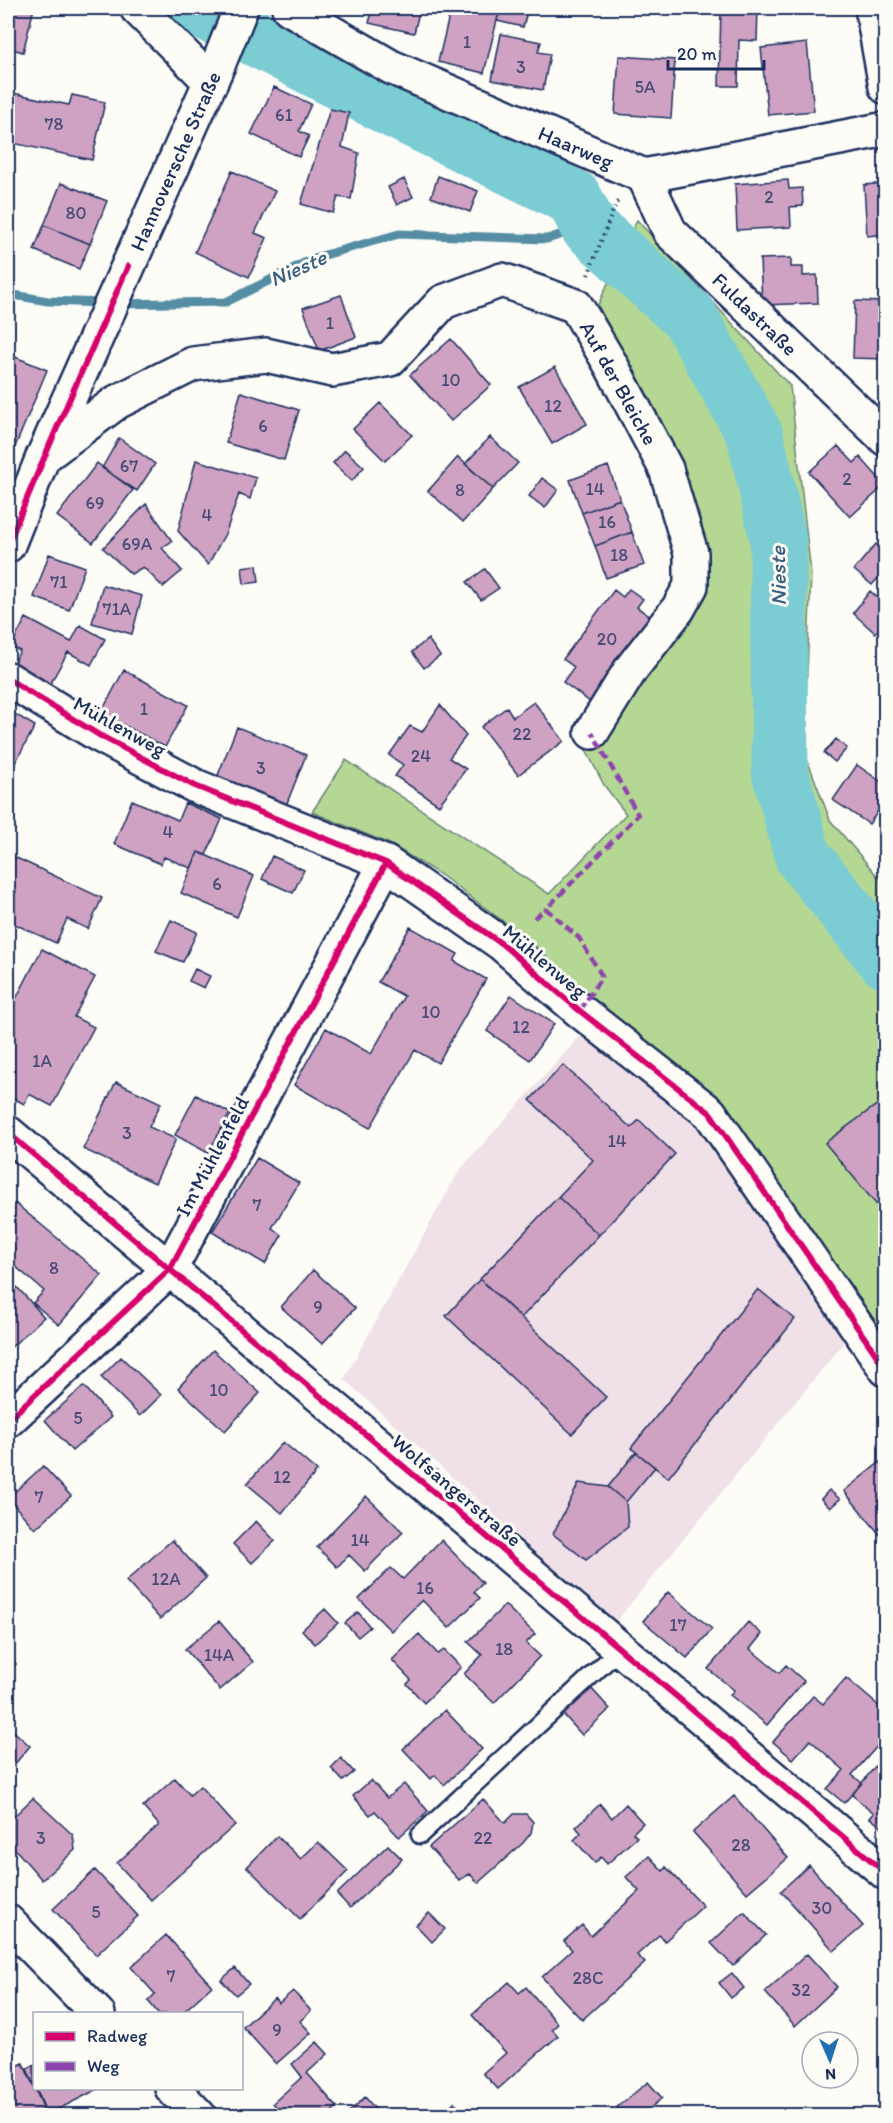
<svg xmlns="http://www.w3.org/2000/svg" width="893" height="2123" font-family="Itim,sans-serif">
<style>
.built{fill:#efe1e7}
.green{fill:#b4d893;stroke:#688478;stroke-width:1.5}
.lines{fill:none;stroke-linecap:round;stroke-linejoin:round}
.stream{stroke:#558da4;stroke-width:9}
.river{stroke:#7bccd3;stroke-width:57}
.building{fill:#cfa2c3;stroke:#1b2f5e;stroke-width:1.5}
.lane-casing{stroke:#1b2f5e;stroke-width:21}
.street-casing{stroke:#1b2f5e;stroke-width:38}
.secondary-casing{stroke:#1b2f5e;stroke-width:38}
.path{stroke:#1b2f5e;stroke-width:4;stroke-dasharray:1.5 4.5;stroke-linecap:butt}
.lane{stroke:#fdfcf7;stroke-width:16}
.street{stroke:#fdfcf7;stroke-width:33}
.secondary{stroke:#fdfcf7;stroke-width:33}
.quiet{stroke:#8e44ad;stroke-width:4.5;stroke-dasharray:9 4.5;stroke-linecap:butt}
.cycleway-casing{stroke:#fdfcf7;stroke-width:10}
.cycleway{stroke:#d6006c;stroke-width:6}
.labels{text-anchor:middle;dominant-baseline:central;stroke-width:6;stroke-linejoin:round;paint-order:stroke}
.number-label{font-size:18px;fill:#484c77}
.street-label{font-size:21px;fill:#1b2f5e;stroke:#fdfcf7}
.water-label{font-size:22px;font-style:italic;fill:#385e81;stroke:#fdfcf7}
</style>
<rect width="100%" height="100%" fill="#fdfcf7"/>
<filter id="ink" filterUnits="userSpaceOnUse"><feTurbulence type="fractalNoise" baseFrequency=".0167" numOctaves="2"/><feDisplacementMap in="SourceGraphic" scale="12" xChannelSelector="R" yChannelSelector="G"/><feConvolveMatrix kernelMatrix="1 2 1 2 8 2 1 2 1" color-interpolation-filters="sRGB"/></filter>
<g filter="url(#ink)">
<path class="built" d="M589 1026 697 1118 847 1339 614 1624 344 1379 459 1171Z"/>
<path class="green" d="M637 220 790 386 811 574 804 751 830 820 885 885V1316L875 1324 604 1013 532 943 441 875 390 844 312 812 346 760 549 894 626 814 604 785 585 748 640 680 681 633 704 592 677 460 598 305Z"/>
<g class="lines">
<path class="stream" d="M8 294 48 301 103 303
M117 304 226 302 314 258 399 234 547 239 588 226"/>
<path class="river" d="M198 8 398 112 574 198 588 226 690 318 755 435 778 539 780 772 803 857 886 960"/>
</g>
<path class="building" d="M8 8H34L23 52 8 48Z
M373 8H420L414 33 369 23Z
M451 8 470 10 471 8H500L484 73 438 62Z
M500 8H528L523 27 497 21Z
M721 8H758L757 41 739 40 738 86H719Z
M501 34 541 42 538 52 550 54 543 90 492 80Z
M807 43 814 111 768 115 761 48Z
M619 56 675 60 671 118 615 114Z
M274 87 311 104 299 131 309 136 299 157 251 134Z
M8 92 69 105 72 95 105 102 92 160 8 142Z
M330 109 349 113 342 147 359 153 351 199 338 197 333 213 301 204Z
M232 171 275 191 255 233 267 238 249 277 195 252Z
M438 176 478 191 470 212 431 197Z
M404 179 413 197 397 205 388 187Z
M788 180 789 189 802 188 803 206 790 207 791 227 737 230 735 184Z
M61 183 107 201 90 244 44 225Z
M886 183V234L867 236 864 185Z
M44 225 90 244 79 269 34 250Z
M791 258V267H803V276L817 275 818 303 762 305 760 259Z
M341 295 356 337 319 351 303 308Z
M855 301 886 302V359L853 358Z
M451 339 491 385 451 421 410 375Z
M8 354 47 370 15 447 8 444Z
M555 367 587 424 552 444 519 387Z
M241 392 299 410 284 460 226 443Z
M380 403 412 435 385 461 353 429Z
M490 437 518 463 493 489 465 464Z
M119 438 155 464 137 491 102 468Z
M838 446 854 463 860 457 885 485 850 517 809 472Z
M345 450 364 467 352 481 333 463Z
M458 457 493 489 463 522 428 491Z
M196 460 256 478 250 499 239 494 226 532 208 565 178 531Z
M97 463 133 490 93 543 57 516Z
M608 466 620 499 582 513 570 480Z
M542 478 558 490 545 508 529 496Z
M620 499 632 532 595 546 582 513Z
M146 504 172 541 162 548 182 571 163 587 143 567 131 574 103 548Z
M632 532 644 565 606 578 595 546Z
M876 544 886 552V569L872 585 854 570Z
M49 554 85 567 69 610 34 597Z
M257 565 259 582 244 584 242 567Z
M485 569 499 588 481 600 467 582Z
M103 585 142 596 132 634 92 623Z
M629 589 643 599 637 607 652 618 590 702 563 682 574 667 563 659 614 590 623 597Z
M870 591 886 605V622L875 633 853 613Z
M26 618 71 642 80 625 105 639 91 665 68 652 50 684 13 664 20 651 11 646Z
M428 639 440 656 424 668 412 652Z
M124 670 188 705 165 747 101 713Z
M534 702 564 741 518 775 481 727 507 707 513 717Z
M440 705 466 736 449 758 466 769 439 805 395 776 403 765 389 755 410 726 422 732Z
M8 710 35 726 8 776Z
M237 727 306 755 285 808 216 780Z
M836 739 847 748 835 762 824 753Z
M857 765 880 781 886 773V800L869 824 833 800Z
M132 800 178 820 185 803 222 819 206 855 198 852 191 868 164 857 161 864 114 844Z
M198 852 254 876 237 917 181 893Z
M8 854 102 898 88 929 67 919 56 943 8 921V909L16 891 8 887Z
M272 856 304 870 293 893 262 879Z
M171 920 197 932 183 962 156 951Z
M410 927 458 954 454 961 486 979 438 1063 415 1050 370 1128 294 1085 326 1028 371 1054 404 996 378 982Z
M42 949 95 977 74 1017 94 1027 52 1106 29 1094 24 1104 8 1095V1014Z
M195 969 210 976 204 988 189 981Z
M511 995 554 1024 530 1060 487 1031Z
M563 1065 631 1128 639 1120 675 1154 599 1235 558 1197 593 1160 530 1100Z
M116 1082 161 1103 149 1127 176 1139 155 1183 83 1149Z
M196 1095 230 1113 208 1153 175 1135Z
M886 1098V1216L825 1143Z
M257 1158 299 1183 272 1228 282 1235 265 1264 212 1232Z
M558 1197 599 1235 521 1318 480 1279Z
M15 1203 102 1275 59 1325 33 1303 44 1291 8 1260 15 1250 8 1244V1211Z
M313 1270 355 1308 322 1344 281 1307Z
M480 1279 606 1397 572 1434 446 1316Z
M17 1287 44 1317 8 1350V1295Z
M758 1289 795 1319 668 1478 631 1448Z
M213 1350 260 1393 225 1431 178 1388Z
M121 1357 161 1395 140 1416 101 1377Z
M84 1386 111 1417 72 1451 45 1420Z
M283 1442 317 1471 282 1513 247 1484Z
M636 1452 655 1467 626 1502 608 1487Z
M884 1459 886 1460V1542L844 1491Z
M43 1466 71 1496 35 1529 8 1498Z
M579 1483 608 1487 626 1502 628 1527 586 1560 553 1534Z
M829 1490 840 1499 830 1508 821 1499Z
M366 1496 403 1532 365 1571 349 1555 337 1567 317 1547Z
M256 1521 275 1541 252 1563 233 1544Z
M172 1540 206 1578 160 1619 126 1581Z
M441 1540 483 1583 474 1592 480 1598 449 1628 422 1600 391 1631 359 1599 391 1568 403 1579Z
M668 1592 712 1629 687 1658 643 1621Z
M505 1605 535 1634 526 1643 540 1656 494 1703 464 1674 482 1655 468 1642Z
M325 1609 338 1623 315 1644 302 1630Z
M358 1612 370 1627 358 1637 345 1623Z
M219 1621 253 1662 220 1690 185 1649Z
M748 1622 762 1634 750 1649 779 1673 786 1665 804 1681 767 1725 730 1695 734 1690 708 1669Z
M419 1634 438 1654 444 1650 461 1667 424 1703 407 1684 411 1680 392 1660Z
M8 1655 16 1664 8 1672Z
M846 1678 886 1712V1736L852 1775 862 1783 844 1803 827 1789 844 1770 810 1740 793 1759 773 1742 813 1696 823 1704Z
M590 1687 610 1709 582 1735 562 1713Z
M445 1710 482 1749 444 1785 435 1775 431 1779 403 1749Z
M8 1726 30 1746 8 1772Z
M341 1758 354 1772 343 1781 331 1768Z
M877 1764 886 1771V1830L870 1818 874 1813 852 1795Z
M175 1778 190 1795 200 1786 235 1825 151 1900 117 1863 159 1825 143 1807Z
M371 1780 387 1798 404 1784 428 1811 399 1837 375 1811 370 1815 353 1796Z
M734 1796 788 1858 747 1893 693 1832Z
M33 1798 73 1835 75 1850 42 1880 8 1841V1822Z
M483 1799 505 1823 514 1814H526L533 1822 531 1833 523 1843 478 1883 470 1874 459 1880 429 1847Z
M600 1804 612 1818 626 1804 643 1823 633 1833 637 1837 607 1864 601 1857 595 1863 574 1840 581 1833 576 1827Z
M277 1836 301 1859 318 1842 348 1871 300 1919 247 1867Z
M388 1845 402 1859 350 1908 337 1894Z
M649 1856 663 1871 666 1867 703 1906 665 1941 659 1935 637 1955 645 1963 582 2020 542 1977 572 1950 564 1941 582 1925 591 1936 639 1891 626 1877Z
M809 1865 863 1926 834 1951 781 1891Z
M95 1870 138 1916 96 1955 53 1909Z
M744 1912 766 1935 733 1966 711 1943Z
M429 1913 445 1929 432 1942 416 1925Z
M166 1935 212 1986 181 2014H159L148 2001 155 1994 131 1967Z
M807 1954 837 1987 795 2026 765 1992Z
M235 1968 249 1984 236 1995 221 1980Z
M732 1973 744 1988 731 1998 719 1983Z
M509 1982 519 1993 526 1987 558 2024 552 2029 558 2036 498 2089 483 2073 506 2053 472 2015Z
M293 1991 311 2011 300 2021 311 2033 276 2064 243 2027 275 1998 279 2003Z
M317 2042 328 2054 307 2073 337 2107 327 2116H284L273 2103 302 2077 292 2064Z
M23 2063 44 2109 31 2116H8V2071Z
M34 2065V2086L27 2069Z
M648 2082 662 2098 641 2116H624L617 2107Z
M36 2088H100L47 2115Z
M365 2097 381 2116H345Z
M454 2102 466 2116H440Z"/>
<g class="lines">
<defs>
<path id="lane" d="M420 1835 620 1649"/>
<path id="street" d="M137 8 211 82
M289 8 391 67 644 176 886 129
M872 8 886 87
M644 176 670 232 886 439
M43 457 117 402 193 364 266 355 332 370 390 359 443 302 502 280 576 306 611 365 666 469 691 553V586L678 609 631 669 592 732
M8 679 99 735 195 786 386 863 502 944 580 1011 710 1113 886 1369
M8 1133 886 1873
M8 1420 170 1269 386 863
M8 1922 98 2014
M172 2088 199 2116"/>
<path id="secondary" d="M8 545 43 457 218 65 241 8"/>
</defs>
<use href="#lane" class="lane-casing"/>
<use href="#street" class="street-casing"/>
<use href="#secondary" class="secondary-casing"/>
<path class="path" d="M588 275 616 203 620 200"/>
<use href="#lane" class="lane"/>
<use href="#street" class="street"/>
<use href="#secondary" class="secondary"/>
<path class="quiet" d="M534 918 546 909
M502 944 520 931
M580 1011 602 976 579 938 546 909 638 815 592 732"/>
<defs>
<path id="cycleway" d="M8 545C45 451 88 359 128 266
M8 679 99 735 195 786 386 863 502 944 580 1011 710 1113 886 1369
M8 1133 886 1873
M8 1420 170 1269 386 863"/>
</defs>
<use href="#cycleway" class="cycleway-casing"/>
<use href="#cycleway" class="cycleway"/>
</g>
</g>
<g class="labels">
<g class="number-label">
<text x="467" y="42">1</text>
<text x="521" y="67">3</text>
<text x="645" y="87">5A</text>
<text x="284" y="115">61</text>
<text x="54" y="124">78</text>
<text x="769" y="197">2</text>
<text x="76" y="213">80</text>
<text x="330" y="323">1</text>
<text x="451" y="380">10</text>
<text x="553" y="406">12</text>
<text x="263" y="426">6</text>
<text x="129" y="466">67</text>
<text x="847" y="479">2</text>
<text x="595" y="489">14</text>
<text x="460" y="490">8</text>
<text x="95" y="503">69</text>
<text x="207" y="515">4</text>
<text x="607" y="522">16</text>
<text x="137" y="544">69A</text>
<text x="619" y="555">18</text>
<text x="59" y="582">71</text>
<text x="117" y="609">71A</text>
<text x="607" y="639">20</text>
<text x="144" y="709">1</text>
<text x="522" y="734">22</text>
<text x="421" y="756">24</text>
<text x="261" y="768">3</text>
<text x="168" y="832">4</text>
<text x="217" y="884">6</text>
<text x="431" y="1012">10</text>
<text x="521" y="1027">12</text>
<text x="42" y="1061">1A</text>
<text x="127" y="1133">3</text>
<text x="617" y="1141">14</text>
<text x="257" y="1205">7</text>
<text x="54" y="1268">8</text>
<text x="318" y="1307">9</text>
<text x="219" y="1390">10</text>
<text x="78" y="1418">5</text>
<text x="282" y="1477">12</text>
<text x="39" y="1497">7</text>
<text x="360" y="1540">14</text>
<text x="166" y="1579">12A</text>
<text x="425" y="1588">16</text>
<text x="678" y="1625">17</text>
<text x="504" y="1649">18</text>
<text x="219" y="1655">14A</text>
<text x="41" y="1838">3</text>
<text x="483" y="1838">22</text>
<text x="741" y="1845">28</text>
<text x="822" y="1908">30</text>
<text x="96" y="1912">5</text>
<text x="171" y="1976">7</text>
<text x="588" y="1978">28C</text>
<text x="801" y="1990">32</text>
<text x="277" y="2030">9</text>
</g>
<g class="street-label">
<text transform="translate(576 147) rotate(23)">Haarweg</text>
<text transform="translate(175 161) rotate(-66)">Hannoversche Straße</text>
<text transform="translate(755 314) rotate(44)">Fuldastraße</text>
<text transform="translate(619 383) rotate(61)">Auf der Bleiche</text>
<text transform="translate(120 726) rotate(29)">Mühlenweg</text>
<text transform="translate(545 961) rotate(40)">Mühlenweg</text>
<text transform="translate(212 1156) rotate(-62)">Im Mühlenfeld</text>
<text transform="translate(457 1490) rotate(40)">Wolfsangerstraße</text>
</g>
<g class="water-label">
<text transform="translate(298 268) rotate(-24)">Nieste</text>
<text transform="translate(778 576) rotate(-91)">Nieste</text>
</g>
</g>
<rect width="893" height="2123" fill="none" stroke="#fdfcf7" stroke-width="30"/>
<rect x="15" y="15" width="863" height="2093" fill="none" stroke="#1b2f5e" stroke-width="2" filter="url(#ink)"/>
<rect x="33" y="2012" width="210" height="78" fill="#fdfcf7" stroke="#a3aaba" stroke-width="1.5"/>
<rect x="45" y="2032" width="30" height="9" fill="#d6006c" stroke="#a3aaba" stroke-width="1.5"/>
<text x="87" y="2042" font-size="18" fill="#1b2f5e">Radweg</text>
<rect x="45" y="2062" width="30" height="9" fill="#8e44ad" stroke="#a3aaba" stroke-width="1.5"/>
<text x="87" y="2072" font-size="18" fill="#1b2f5e">Weg</text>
<g transform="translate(830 2060) rotate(177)"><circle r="28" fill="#fdfcf7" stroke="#a3aaba" stroke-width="1.5"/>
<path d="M0-4.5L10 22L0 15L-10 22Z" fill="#1f6fb2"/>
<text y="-9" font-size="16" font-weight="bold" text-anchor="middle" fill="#1b2f5e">N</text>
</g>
<path d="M668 60v9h96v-9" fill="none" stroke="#1b2f5e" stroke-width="3"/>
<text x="677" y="60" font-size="18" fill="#1b2f5e" stroke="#fdfcf7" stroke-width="4.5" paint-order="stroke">20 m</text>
</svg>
